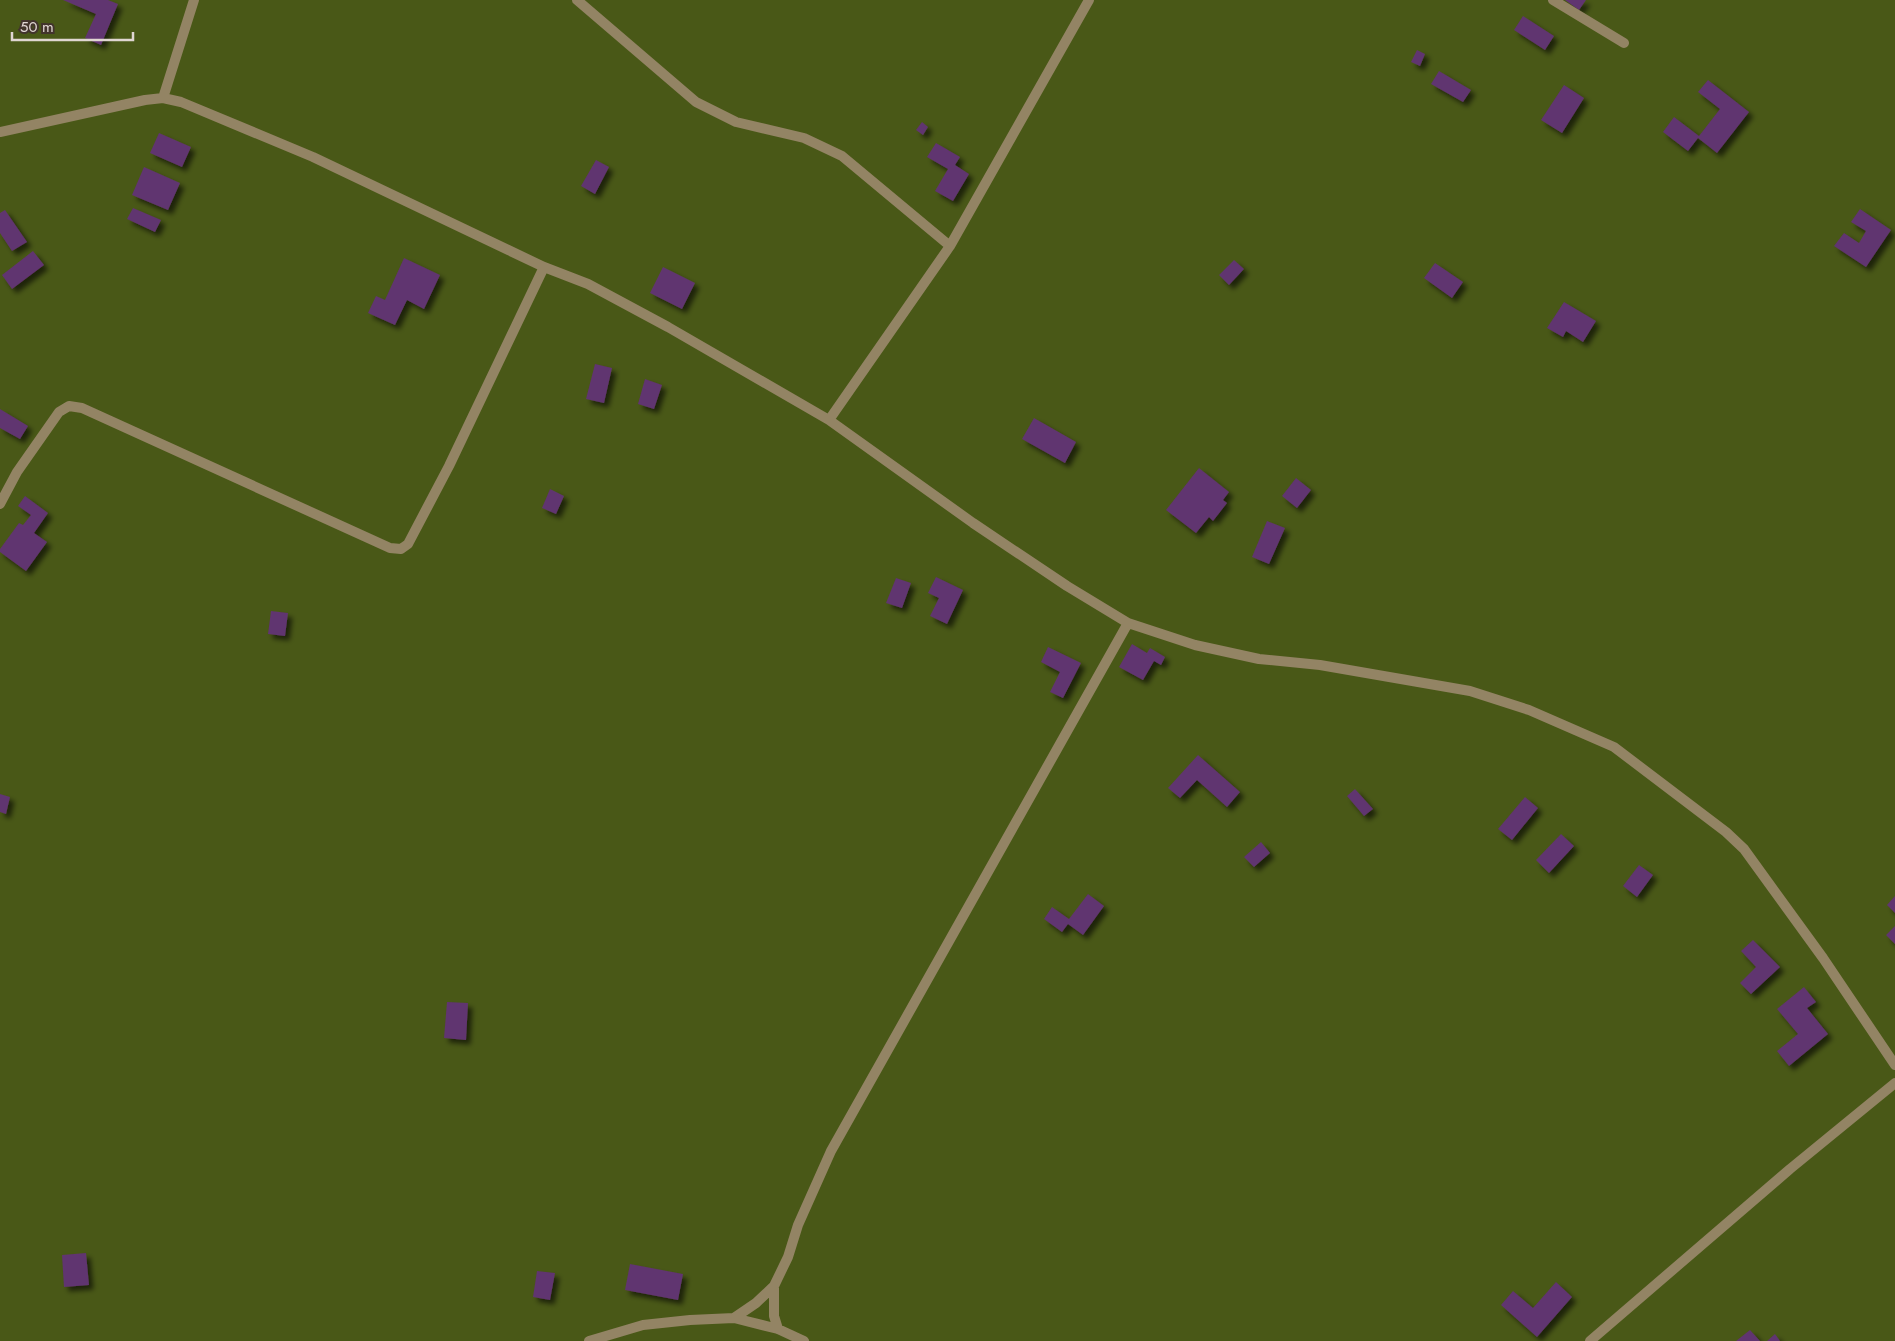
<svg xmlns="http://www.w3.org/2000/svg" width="1895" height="1341" font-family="Jost,sans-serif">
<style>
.green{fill:#495817}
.building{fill:#60346f;filter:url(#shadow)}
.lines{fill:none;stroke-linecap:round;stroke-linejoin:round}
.minor{stroke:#938464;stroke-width:10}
</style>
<defs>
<filter id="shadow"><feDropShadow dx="4.5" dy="4.5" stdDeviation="2.5" flood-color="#0009"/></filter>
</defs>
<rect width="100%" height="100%" fill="#42342c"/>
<path class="green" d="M0 0H1895V1341H0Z"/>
<path class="building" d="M63 0H108L118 4 101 45 85 38 96 14Z
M1565 0H1586L1579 10Z
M1523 16 1554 36 1545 50 1514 30Z
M1417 50 1425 54 1420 66 1411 62Z
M1439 71 1471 90 1463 102 1431 84Z
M1708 80 1749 112 1717 153 1698 138 1688 151 1663 132 1674 117 1699 136 1720 109 1698 92Z
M1564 85 1584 98 1562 133 1541 120Z
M922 122 928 127 923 135 916 130Z
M159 133 191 147 182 167 150 153Z
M936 143 960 157 955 165 969 174 953 201 935 191 948 169 927 157Z
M596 160 609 167 595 194 581 186Z
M144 167 180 183 168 210 132 195Z
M133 208 161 220 155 232 127 219Z
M1860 209 1891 230 1866 267 1834 246 1844 233 1859 243 1866 231 1851 222Z
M5 210 27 242 12 251 0 233V213Z
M33 251 44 265 12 289 2 275Z
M404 258 440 275 424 309 407 300 395 325 368 313 376 296 385 300Z
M1234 260 1244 269 1229 285 1219 275Z
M1435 263 1463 282 1452 298 1424 278Z
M663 267 695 283 682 309 650 293Z
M1564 302 1596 321 1583 342 1566 331 1563 337 1547 328Z
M595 364 612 368 604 403 586 399Z
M645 379 662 385 654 409 638 404Z
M0 409 28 426 20 439 0 428Z
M1034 418 1076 442 1065 463 1022 439Z
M1199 468 1229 492 1223 500 1227 503 1213 521 1209 517 1196 533 1166 510Z
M1296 478 1311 490 1297 508 1282 496Z
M550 489 564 496 556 514 542 508Z
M25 496 48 513 34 533 47 542 26 571 0 552V549L19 523 23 525 31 515 18 506Z
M1267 521 1285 528 1269 564 1252 557Z
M936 577 963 590 947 624 930 616 939 598 928 593Z
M896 578 911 583 902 608 886 603Z
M271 611 288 613 285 636 268 634Z
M1132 644 1147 653 1150 648 1165 657 1161 665 1154 661 1143 680 1119 667Z
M1048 647 1081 663 1063 698 1050 692 1060 672 1041 662Z
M1198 755 1240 792 1227 807 1197 780 1180 798 1168 788Z
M1355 789 1373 809 1364 816 1347 796Z
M0 794 10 797 6 814 0 812Z
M1525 797 1538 808 1512 840 1498 829Z
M1561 834 1574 846 1549 873 1536 860Z
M1261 842 1270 853 1254 867 1244 857Z
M1639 865 1653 875 1637 897 1623 886Z
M1088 894 1104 906 1083 935 1068 924 1062 932 1044 919 1052 907 1069 919Z
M1895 896V913L1887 905Z
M1895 926V944L1886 935Z
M1753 940 1780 967 1751 994 1740 983 1756 967 1741 951Z
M1804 987 1816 1002 1807 1008 1828 1034 1789 1066 1777 1051 1798 1034 1777 1009Z
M447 1002 468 1003 466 1040 444 1038Z
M86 1253 89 1285 64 1287 62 1255Z
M630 1264 683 1274 678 1300 625 1290Z
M537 1271 555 1273 550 1300 533 1297Z
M1556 1282 1572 1297 1537 1337 1501 1305 1513 1291 1533 1308Z
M1750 1330 1760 1341H1736Z
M1775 1334 1780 1341H1767Z"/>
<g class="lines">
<path class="minor" d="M577 0 696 102 736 122 804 138 842 156 950 246
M1553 0 1624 43
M163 98 194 0
M0 132 145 100 163 98 181 102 313 157 544 267 588 284 668 327 829 420 973 523 1067 586 1128 623 1195 645 1259 659 1320 665 1470 691 1529 710 1614 747 1726 832 1744 849 1823 958 1895 1065
M829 420 950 246 1089 0
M0 504 17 472 59 412 69 406 82 408 390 548 401 549 408 544 449 466 544 267
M774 1286V1316L778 1329
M734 1318 756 1303 774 1286 788 1257 798 1225 831 1151 1128 623
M589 1341 643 1325 690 1320 734 1318 778 1329 804 1341
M1590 1341 1790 1169 1895 1083"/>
</g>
<path d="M12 32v8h121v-8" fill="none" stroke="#e0d6d2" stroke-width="2.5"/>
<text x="20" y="32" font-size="15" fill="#e0d6d2" stroke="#42342c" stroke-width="4" paint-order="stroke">50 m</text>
</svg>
